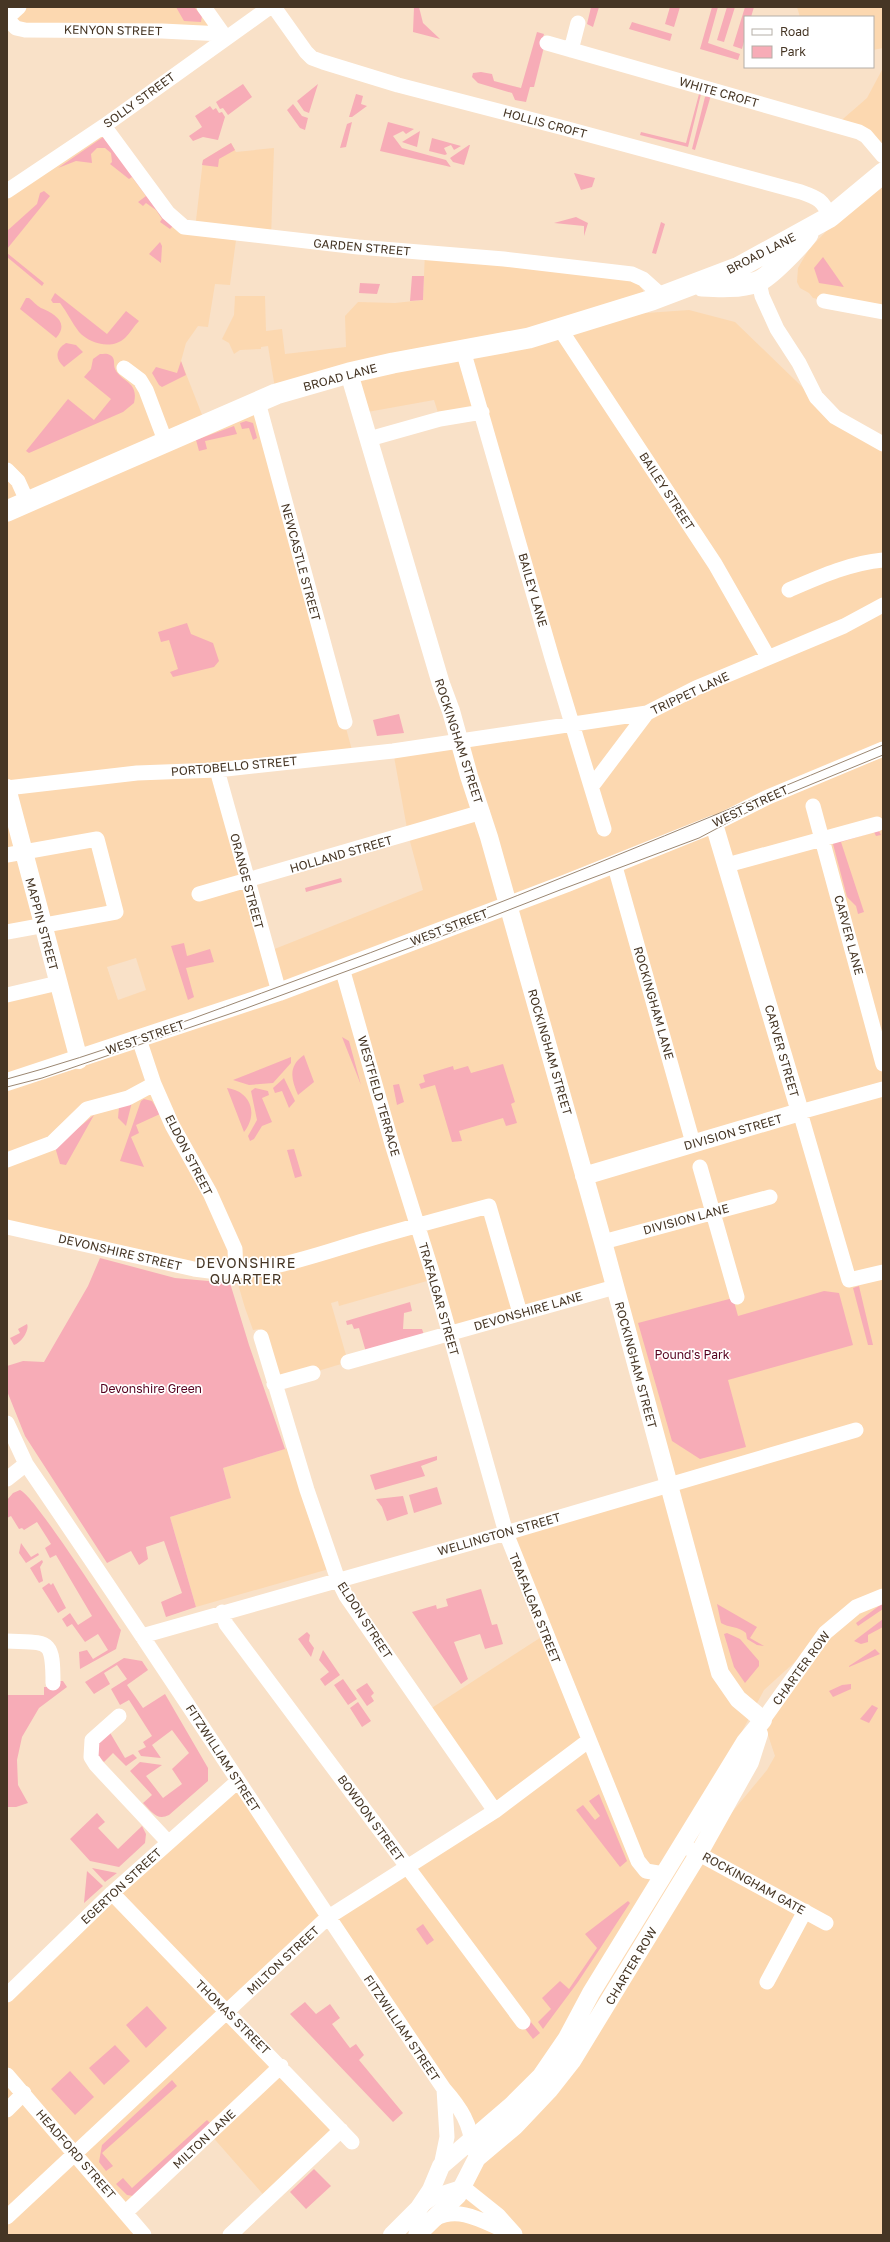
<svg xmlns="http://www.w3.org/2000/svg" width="890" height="2242" font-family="'Golos Text',sans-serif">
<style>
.built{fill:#fcd8b0;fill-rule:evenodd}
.green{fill:#f7acb7}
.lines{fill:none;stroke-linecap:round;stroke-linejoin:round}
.minor{stroke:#fff;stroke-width:15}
.tertiary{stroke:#fff;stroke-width:18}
.secondary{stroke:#fff;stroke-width:21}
.tram{stroke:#9b8772;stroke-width:1}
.labels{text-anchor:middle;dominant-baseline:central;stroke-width:3.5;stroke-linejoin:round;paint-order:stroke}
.street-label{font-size:12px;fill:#463625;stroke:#fff}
.park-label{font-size:12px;fill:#55001e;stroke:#fff}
.quarter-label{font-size:14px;letter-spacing:1px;fill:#463625;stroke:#fff}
</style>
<rect width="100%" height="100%" fill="#f9e1c8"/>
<path class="built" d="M19 7H204L223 34 16 28Z
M797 7H883V48L873 50V17H800Z
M883 68V156L836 125 867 98Z
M104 126 168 213 195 229 203 160 231 143 236 152 274 148 271 238 236 240 230 285 215 284 208 327 198 326 186 343 181 361 206 425 258 402 353 754 218 770 267 952 423 890 408 834 393 751 572 726 482 412 440 419 434 400 362 413 349 373 276 394 268 346 261 347V349L240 350 234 354 229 343 222 339 234 315 235 296H265L266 331 282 329 285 354 346 347 345 316 358 302 395 303 423 300 425 252 634 275 649 301 603 316 689 310 735 322 826 410 883 444V2235H417L480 2155 333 1915 495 1811 427 1711 546 1634 506 1533 668 1485 615 1287 449 1333 434 1279 339 1306 338 1301 331 1303 348 1362 274 1384 259 1329 253 1330 245 1308 238 1284 236 1271 7 1227V995L57 983 43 926 7 932V191ZM136 958 146 990 118 1000 107 967ZM818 1641 763 1720 775 1756 767 1770 700 1851 738 1739 764 1690Z
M883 173V312L813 298 809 293 800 288 797 282 798 268 809 249Z
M291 1447 329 1569 196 1607 170 1517 231 1498 223 1468Z
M238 1781 327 1918 228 2012 341 2130 268 2200 210 2134 126 2211 144 2235H7V1995Z"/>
<path class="green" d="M176 7H194L202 16 201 22 184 21Z
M414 7H419L423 23 440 39 413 32Z
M591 7H599L593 27 587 24Z
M670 7H680L674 27 665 24Z
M712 7H718L708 43 740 54 738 60 700 49Z
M727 7H735L724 42 717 40Z
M745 7H754L751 17H745V38L742 49 733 46Z
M632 22 672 34 670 41 629 29Z
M537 32 544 34 541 46 544 47 534 87H530L526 102 515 100 512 93 478 83 472 77 473 73 481 72 492 74 494 81 521 88Z
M243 84 252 97 228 115 223 108 220 109 216 102Z
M318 84 309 113 304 111 297 101Z
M356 94 363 96 361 104 367 106 352 117H349Z
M699 94H701L688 147 640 135 641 132 686 143Z
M711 95 695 150 692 149 705 97Z
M293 104 302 116 308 118 305 130 300 128 287 110Z
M210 106 213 110 216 108 219 113 222 112 225 117 218 140 203 137 193 141 189 136 202 127 195 116Z
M352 122 346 147 340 148 347 124Z
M388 122 414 129 406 134 403 131 393 136 402 148 446 160 451 167 380 151Z
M420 131 417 147 402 142Z
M106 135 174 225 170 229 160 222 162 219 156 210 146 203 143 206 138 202 146 196 132 177 129 179 110 164 112 162 111 153 105 148H97L91 154 92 163 76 161 58 168Z
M432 138 461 146 454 150 451 145 444 148 447 154 445 155 429 151Z
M231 143 235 150 219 159 218 167 202 165 203 160Z
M469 145H470L464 165 453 162 450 158Z
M574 173 595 178 592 187 581 190Z
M44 191 50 196 7 249V231L37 204 40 193Z
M576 217 588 223 584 236V226L554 223Z
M661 222 665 224 656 254 652 253Z
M160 242 162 246 161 263 149 254Z
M7 253 44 283 42 286 7 257Z
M823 257 844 287 819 283 814 268Z
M412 276H424L423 300 410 301Z
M360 283 380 284 377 294 359 293Z
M55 293 107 334 126 311 139 321C134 326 130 333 125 338 112 350 90 344 79 332 72 323 67 312 60 303H53L51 300Z
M26 298H29C33 301 37 306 41 308 54 313 70 323 56 338L20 309Z
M66 343 76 345 83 352 64 367C55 359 55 350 66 343Z
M100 354C103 354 107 353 110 355 116 358 113 364 115 369 122 383 139 381 134 403L123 412 29 453 26 451 68 399 94 420 111 399 84 377 91 369 93 359Z
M181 361 186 375 162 387 159 385 152 373 156 367 177 373Z
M246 421 253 423 257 438 253 440 249 428 242 429 240 423Z
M234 426 237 434 205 441 207 449 199 451 196 440Z
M187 623 191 634 213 643 219 661 214 667 173 677 170 672 178 669 169 640 161 642 158 632Z
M399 714 404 733 377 736 373 720Z
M872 828 879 831 881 835 876 836 874 832 841 842 864 912 858 914 856 906 847 897 833 844 834 839Z
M341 878 342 882 306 892 305 888Z
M184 943 187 956 210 949 214 962 186 968 194 997 188 1000 171 946Z
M342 1037 349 1041 361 1085Z
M304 1055 314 1082 298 1095C291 1079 288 1066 304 1055Z
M291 1057V1063L273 1083 249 1085 233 1080Z
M503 1064 515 1102 511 1104 517 1123 506 1126 503 1118 459 1131 462 1141 452 1142 435 1085 421 1089 419 1084 425 1082 423 1075 453 1066 454 1070 468 1066 471 1073Z
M284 1078 295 1101 289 1108 282 1091 275 1093 273 1088Z
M399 1084 404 1102 397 1105 393 1085Z
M227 1088C250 1091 259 1113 244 1132Z
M255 1088 268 1091 269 1095 262 1098 272 1122 262 1126 254 1139 250 1141 248 1136 257 1120 251 1091Z
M144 1099 152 1101 160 1114 136 1125 139 1133 131 1137 144 1167 120 1161 141 1101Z
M132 1102 126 1126 118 1118 119 1107Z
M94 1115 66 1165 60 1164 55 1147Z
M294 1149 302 1176 295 1178 287 1150Z
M100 1258 175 1278 230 1283 249 1345 285 1449 223 1468 231 1498 170 1517 196 1607 166 1617 161 1602 182 1593 164 1541 146 1547 148 1559 139 1565 131 1551 107 1563 25 1436 7 1391V1366L23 1361 44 1362 88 1286Z
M859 1286 873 1345H868L853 1288Z
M824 1291 839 1293 853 1345 728 1380 746 1447 700 1459 672 1441 638 1323 733 1298 738 1316Z
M410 1302 412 1311 404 1313 403 1329H422L424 1335 366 1352 359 1328 354 1329 352 1324 347 1325 346 1321Z
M27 1324C30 1330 21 1343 14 1345L10 1338 20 1333 18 1329Z
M437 1456V1460L421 1466 425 1476 375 1490 370 1475Z
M437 1487 442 1504 414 1513 409 1495Z
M20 1490C33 1494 108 1611 121 1630L116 1649 80 1669 79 1652 87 1650 93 1659 108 1650 98 1634 85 1642 72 1624 67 1627 62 1619 70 1613 78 1625 92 1616 56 1555 50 1558 45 1548 51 1544 37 1522 24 1530 22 1528 19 1529 11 1516 7 1518V1500L13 1493Z
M403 1496 408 1514 387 1521 382 1507 376 1499Z
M21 1543 31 1557 38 1553 39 1555 26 1563 19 1553Z
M42 1560 43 1562 40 1567 43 1581 39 1583 30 1568Z
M49 1583 51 1585 53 1583 66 1608 58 1613 42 1588Z
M481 1589 492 1625 497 1624 503 1644 485 1649 480 1634 454 1642 468 1679 461 1684 412 1612 436 1605 437 1609 448 1606 446 1599Z
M883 1603V1609L858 1626 856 1623Z
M717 1604 757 1627 750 1638 764 1646 757 1645 747 1639 746 1633C738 1626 729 1628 721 1623Z
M883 1619V1627L868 1635V1642L861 1644 854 1641Z
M307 1632 310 1635 309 1641 314 1648 311 1657 298 1639Z
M727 1633 740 1639 759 1661V1666L745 1683 734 1667 724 1634Z
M875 1649 880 1654 849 1667V1666Z
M323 1650 340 1675 325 1686 320 1679 329 1672 319 1660Z
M124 1658 142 1661 148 1670 127 1685 143 1708 165 1694 208 1768V1781L169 1815C157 1821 152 1812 143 1803L152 1795 130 1771 140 1762 162 1765 146 1776 163 1798 182 1784 172 1769 189 1753 172 1730 152 1745 161 1758 141 1756 138 1751 146 1747 143 1742 152 1736 129 1700 120 1705 111 1689 127 1679 117 1665 104 1673 110 1684 94 1694 85 1682Z
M343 1679 357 1699 348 1705 334 1685Z
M57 1681H63L67 1687 39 1708 22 1737 17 1760 18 1785 28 1803 16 1807H7V1695H44V1687H57Z
M367 1683 374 1693 371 1696 374 1701 367 1706 356 1690Z
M851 1684V1689L833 1697 829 1691 842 1685Z
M358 1702 371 1721 362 1727 350 1708Z
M872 1705 878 1708 869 1723 860 1719Z
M109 1731 125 1758 133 1754 137 1758 126 1766 113 1753 104 1762 97 1754 99 1741Z
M599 1794 627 1861 620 1867 576 1810 583 1805 595 1820 600 1816 589 1801Z
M97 1813 105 1822 98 1828 118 1849 142 1826 146 1834 145 1843 119 1867 90 1861 70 1839Z
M92 1868 117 1873 105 1882Z
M87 1871 103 1886 84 1903Z
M628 1901 630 1903 578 1982 543 2029 538 2022 551 2009 542 1998 560 1981 569 1989 597 1948 585 1934Z
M423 1924 434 1940 427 1945 416 1929Z
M305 2002 316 2014 330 2004 340 2018 332 2024 350 2048 356 2044 364 2055 359 2060 403 2113 393 2122 290 2014Z
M147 2006 167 2028 146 2048 126 2025Z
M530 2021 540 2033 533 2039 523 2026Z
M115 2045 130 2061 104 2085 89 2068Z
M70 2071 94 2097 75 2115 51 2089Z
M172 2080 177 2086 102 2153 113 2166 106 2171 99 2162 102 2145Z
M207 2120 211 2124 133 2196 127 2195 116 2184 123 2178 132 2188Z
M314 2169 331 2186 306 2209 290 2192Z"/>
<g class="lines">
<path class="minor" d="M204 7 226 38
M274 7 306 52 312 58 323 62 398 85 564 128 801 192C818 198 823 200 830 217
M7 18 19 7
M7 19 16 28 25 30 162 31 223 34
M547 43 859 132 866 136 883 156
M571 50 578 23
M104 126 168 213 184 227 358 247 504 259 632 274 643 279 662 296
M7 191 104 126 270 7
M759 282 762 296 777 329 799 363 816 397 835 417 883 444
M824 301 883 312
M560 329 715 564 768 657
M463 350 552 658 604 829
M124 368 140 380 146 390 166 443
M258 402 345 722
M369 439 440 419 482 412
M7 470 18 481 28 503
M789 590C819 577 850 563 883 560
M217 770 279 992
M592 786 647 713
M7 788 137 773 217 770 393 751 647 713 696 688 844 626 883 605
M813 806 883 1064
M714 824 768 797 883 749
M7 855 97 839 116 912 7 932
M614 863 693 1143
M727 865 877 824
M199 894 482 812
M342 968 392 1144 433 1275 506 1533 638 1861 646 1871 664 1874
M7 995 58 983
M139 1039 154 1084 172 1125 210 1193 235 1249 236 1271
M883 1089 800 1112 849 1280 883 1272
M7 1160 52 1143 87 1109 128 1098 154 1084
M700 1167 737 1297
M7 1227 194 1269C255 1279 308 1257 366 1240 407 1228 448 1217 489 1206L520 1313
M603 1242 770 1197
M261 1337 307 1490 338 1580 346 1596 495 1811
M348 1362 615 1287
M274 1384 313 1373
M7 1423 26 1464C168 1671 303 1882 444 2089 460 2107 472 2125 472 2149
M7 1479 26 1464
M222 1612 226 1624 523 2022
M142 1636 506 1533 856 1430
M7 1641C49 1643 53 1638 53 1683
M119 1716 92 1740 91 1757 96 1765 168 1842
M763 1720 825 1633 856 1607 883 1596
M688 1848 826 1923
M112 1893 352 2142
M767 1982 805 1911
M7 1995 112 1893 238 1781
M7 2075 144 2235
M7 2110 24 2093
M441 2166 447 2137 444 2089
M421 2206 435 2196 463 2187 498 2215 515 2234
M126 2212 281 2066
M7 2217 327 1918 495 1811 588 1741
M435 2219C461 2204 488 2225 513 2234
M230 2235 341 2130"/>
<path class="tertiary" d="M349 373 441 684 451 711 469 776 489 837 603 1242 720 1673 738 1699 763 1720
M7 788 79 1060
M7 1082 279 992 567 883 714 824 800 1112 584 1176
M392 2235 419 2208 431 2190 441 2166 512 2105 541 2076 567 2038 591 1993 745 1742 763 1720
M417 2235 458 2195 477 2158 515 2126 550 2089 572 2061 699 1853 750 1762 759 1734"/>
<path class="secondary" d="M702 286C719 287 740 288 757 282 769 278 800 245 808 234
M7 511 276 394 349 373 393 363 529 338 652 300 739 267 830 217 883 173"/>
<path class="tram" d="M7 1079C104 1053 202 1015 297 980 494 908 689 826 883 745
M7 1087 42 1078 244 1009 450 933 560 890 699 838 763 804 883 755"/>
</g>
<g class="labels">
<g class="street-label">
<text transform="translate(113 30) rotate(1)">KENYON STREET</text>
<text transform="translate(719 92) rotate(16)">WHITE CROFT</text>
<text transform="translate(139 100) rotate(-36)">SOLLY STREET</text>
<text transform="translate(545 123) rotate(15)">HOLLIS CROFT</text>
<text transform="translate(362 247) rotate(5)">GARDEN STREET</text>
<text transform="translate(761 253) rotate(-27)">BROAD LANE</text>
<text transform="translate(340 377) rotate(-15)">BROAD LANE</text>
<text transform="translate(667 491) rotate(57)">BAILEY STREET</text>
<text transform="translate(301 562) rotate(75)">NEWCASTLE STREET</text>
<text transform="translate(533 590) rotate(74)">BAILEY LANE</text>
<text transform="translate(690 693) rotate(-25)">TRIPPET LANE</text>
<text transform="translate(459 741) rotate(72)">ROCKINGHAM STREET</text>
<text transform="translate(234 766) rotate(-5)">PORTOBELLO STREET</text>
<text transform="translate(750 806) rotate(-25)">WEST STREET</text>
<text transform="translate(341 854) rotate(-16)">HOLLAND STREET</text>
<text transform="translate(247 881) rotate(75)">ORANGE STREET</text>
<text transform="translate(42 924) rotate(75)">MAPPIN STREET</text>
<text transform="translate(449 927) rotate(-21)">WEST STREET</text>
<text transform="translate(849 935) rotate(75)">CARVER LANE</text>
<text transform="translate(654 1003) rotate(74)">ROCKINGHAM LANE</text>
<text transform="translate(145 1037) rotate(-19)">WEST STREET</text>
<text transform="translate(782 1051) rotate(74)">CARVER STREET</text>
<text transform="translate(550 1052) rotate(74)">ROCKINGHAM STREET</text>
<text transform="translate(379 1096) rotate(74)">WESTFIELD TERRACE</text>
<text transform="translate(733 1132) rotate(-16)">DIVISION STREET</text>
<text transform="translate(189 1155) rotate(63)">ELDON STREET</text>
<text transform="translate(686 1219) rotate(-15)">DIVISION LANE</text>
<text transform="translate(120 1252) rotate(13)">DEVONSHIRE STREET</text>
<text transform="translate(439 1299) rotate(74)">TRAFALGAR STREET</text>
<text transform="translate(528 1311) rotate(-16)">DEVONSHIRE LANE</text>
<text transform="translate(636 1365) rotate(75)">ROCKINGHAM STREET</text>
<text transform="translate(499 1534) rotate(-16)">WELLINGTON STREET</text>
<text transform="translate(535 1608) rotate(68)">TRAFALGAR STREET</text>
<text transform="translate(365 1620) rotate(57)">ELDON STREET</text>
<text transform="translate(801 1668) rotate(-54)">CHARTER ROW</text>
<text transform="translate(223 1758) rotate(57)">FITZWILLIAM STREET</text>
<text transform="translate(371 1818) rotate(54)">BOWDON STREET</text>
<text transform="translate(754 1883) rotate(29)">ROCKINGHAM GATE</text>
<text transform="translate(121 1886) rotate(-43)">EGERTON STREET</text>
<text transform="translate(283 1960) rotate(-43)">MILTON STREET</text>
<text transform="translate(631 1966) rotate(-59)">CHARTER ROW</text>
<text transform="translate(233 2017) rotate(45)">THOMAS STREET</text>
<text transform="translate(402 2028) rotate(56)">FITZWILLIAM STREET</text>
<text transform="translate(204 2139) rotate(-43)">MILTON LANE</text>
<text transform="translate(76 2154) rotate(49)">HEADFORD STREET</text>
</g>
<g class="park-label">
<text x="692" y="1354">Pound's Park</text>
<text x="151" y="1388">Devonshire Green</text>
</g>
<g class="quarter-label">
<text x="246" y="1262">DEVONSHIRE<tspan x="246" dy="16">QUARTER</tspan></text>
</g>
</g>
<rect width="890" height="2242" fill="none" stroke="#463625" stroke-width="16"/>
<rect x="744" y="16" width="130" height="52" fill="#ffffff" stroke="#b5afa8"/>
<rect x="752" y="29" width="20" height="6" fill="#ffffff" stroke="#b5afa8"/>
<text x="780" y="36" font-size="12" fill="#463625">Road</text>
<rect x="752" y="46" width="20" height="12" fill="#f7acb7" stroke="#b5afa8"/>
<text x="780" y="56" font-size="12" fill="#463625">Park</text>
</svg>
